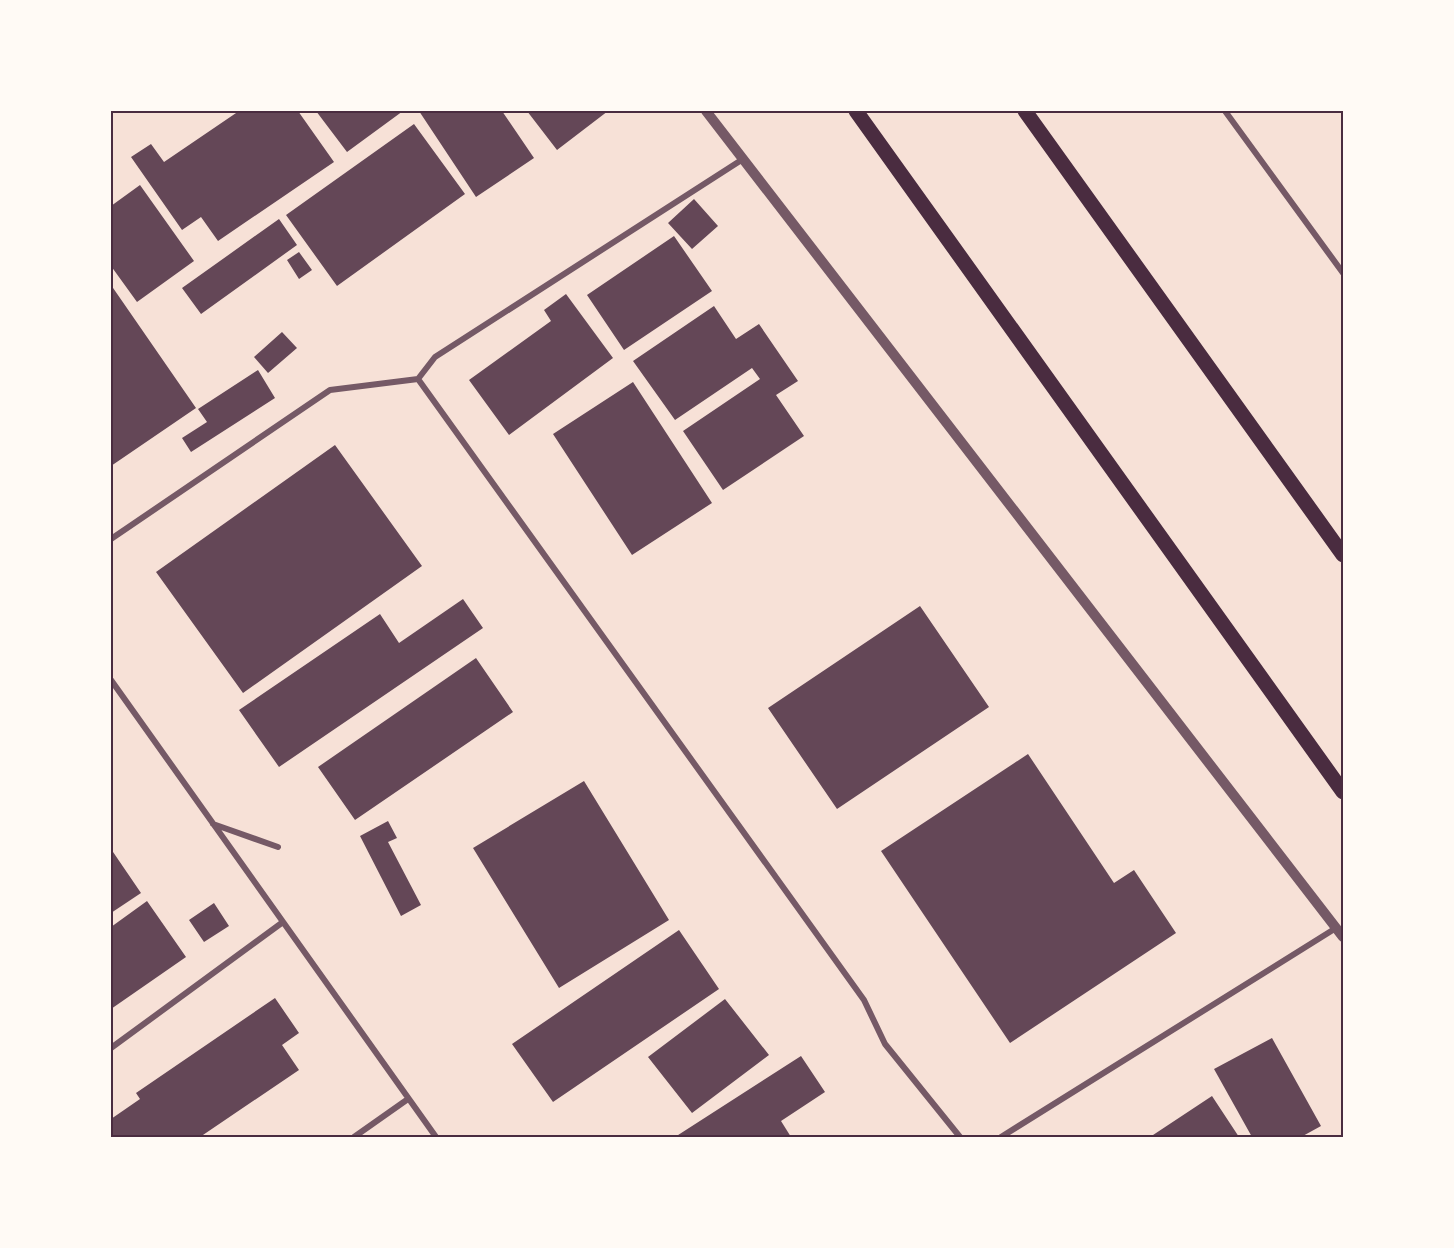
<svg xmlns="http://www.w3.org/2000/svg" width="1454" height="1248" font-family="'Archivo Narrow',sans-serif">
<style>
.building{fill:#644757}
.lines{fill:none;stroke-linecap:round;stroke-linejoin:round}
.minor{stroke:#755966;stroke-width:6}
.tertiary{stroke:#755966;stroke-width:10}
.primary{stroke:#4a2c40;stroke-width:15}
.neatline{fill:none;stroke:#4a2c40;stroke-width:2}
</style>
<rect width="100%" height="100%" fill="#f7e1d7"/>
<path class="building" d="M239 111H298L334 162 218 241 201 217 182 230 131 157 151 144 164 162Z
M316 111H403L347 152Z
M419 111H502L534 158 476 197Z
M527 111H608L557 150Z
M414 124 465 194 337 286 286 215Z
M140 185 194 261 137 302 111 266V206Z
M694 199 718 226 692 249 668 223Z
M279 219 297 245 201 314 182 288Z
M674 236 712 291 624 350 587 295Z
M299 252 312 270 299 279 287 260Z
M111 285 196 408 111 466Z
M566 294 613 358 509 435 469 380 551 321 544 310Z
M714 306 736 339 759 324 798 381 776 395 804 436 723 490 683 431 760 379 752 368 675 420 633 361Z
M282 332 297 348 268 373 254 357Z
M258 370 275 398 191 452 182 438 207 422 198 409Z
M633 382 712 503 632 555 553 434Z
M335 445 422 566 243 693 156 572Z
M463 599 483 628 279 767 239 710 380 614 399 643Z
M920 606 989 707 837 809 768 708Z
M476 658 513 712 355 820 318 767Z
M1028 754 1114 883 1134 870 1176 933 1010 1043 881 851Z
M584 781 669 920 559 988 473 848Z
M388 821 397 838 388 842 421 905 401 916 360 836Z
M111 849 141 893 111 913Z
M147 901 186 957 111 1009V927Z
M214 903 229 926 204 942 189 920Z
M679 930 719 989 553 1102 512 1044Z
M275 998 299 1033 282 1045 299 1070 200 1137H111V1119L140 1099 136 1093Z
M725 999 769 1055 692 1113 648 1057Z
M1272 1038 1321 1126 1301 1137H1252L1214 1069Z
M801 1056 825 1092 781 1121 791 1137H675Z
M1212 1096 1239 1137H1150Z"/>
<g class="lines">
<path class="minor" d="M1225 111 1343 273
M418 379 864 1000 885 1044 960 1137
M111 539 330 390 418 379 435 357 743 159
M111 680 436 1137
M213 824 278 847
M111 1048 283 922
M354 1137 408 1099
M1001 1137 1336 928"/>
<path class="tertiary" d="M706 111 1343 937"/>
<path class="primary" d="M856 111 1343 792
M1025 111 1343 555"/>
</g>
<rect width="1454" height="1248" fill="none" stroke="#fffaf5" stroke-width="225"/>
<rect x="112" y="112" width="1230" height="1024" class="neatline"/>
</svg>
